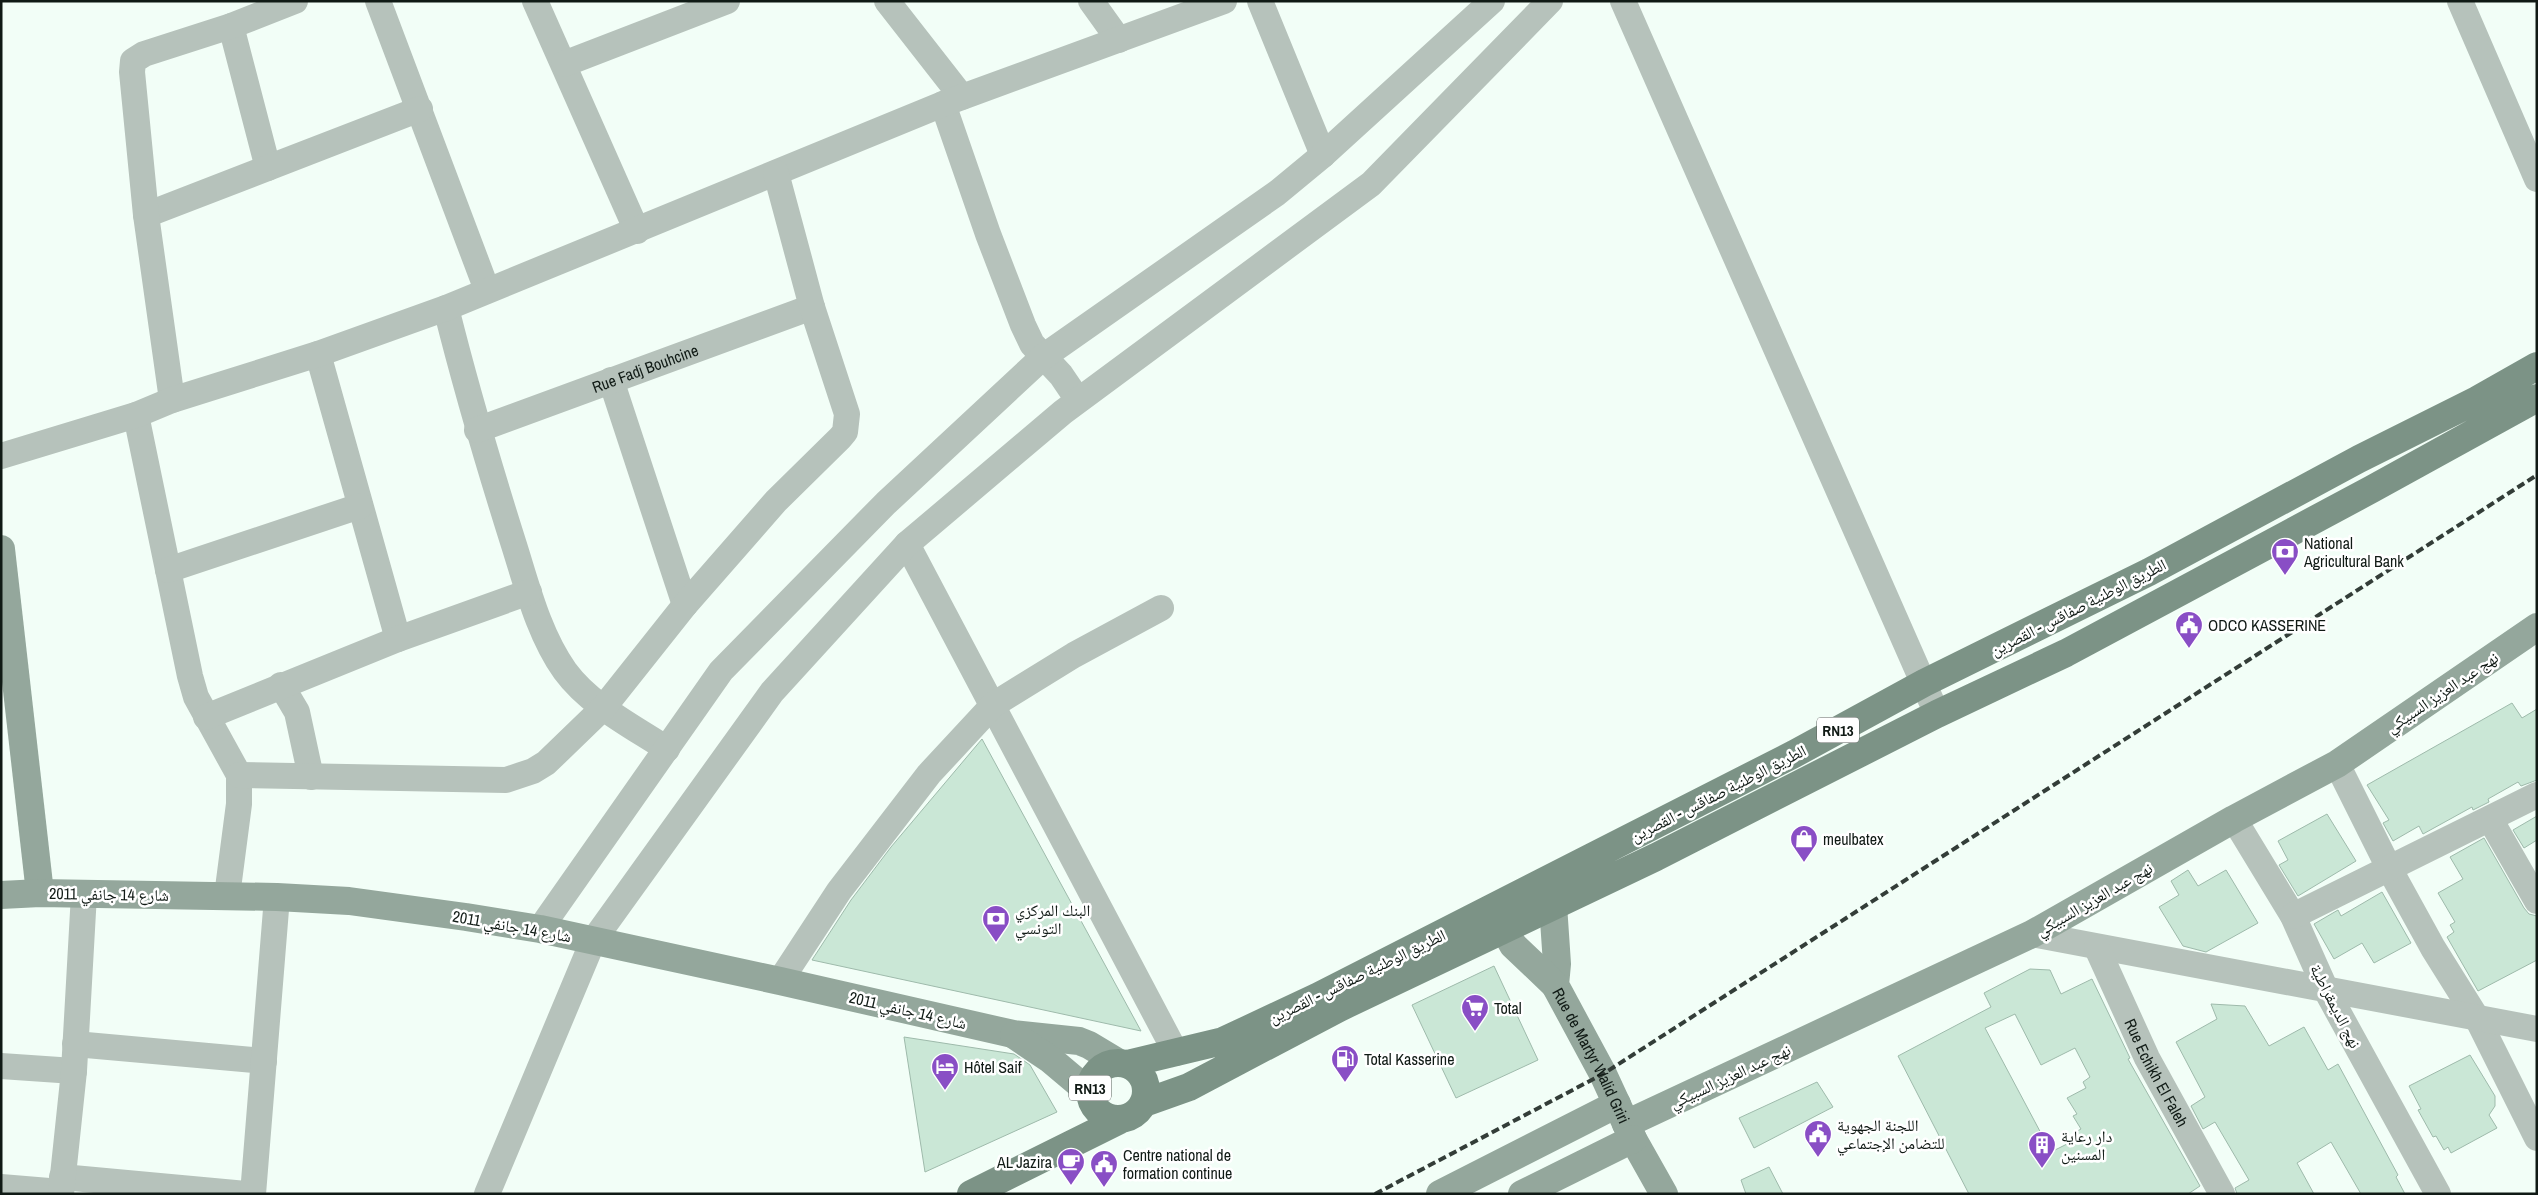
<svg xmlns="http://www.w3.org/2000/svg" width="2538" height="1195" font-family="'Archivo Narrow','Noto Naskh Arabic',sans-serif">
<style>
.building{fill:#cae7d6;stroke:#9ebaab;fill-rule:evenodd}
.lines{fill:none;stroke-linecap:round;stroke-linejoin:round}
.street{stroke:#b6c2bb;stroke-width:26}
.secondary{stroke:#94a79c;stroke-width:28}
.primary{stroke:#7c9386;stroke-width:28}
.rail{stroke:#333d38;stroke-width:4;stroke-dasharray:8 4;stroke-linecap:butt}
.labels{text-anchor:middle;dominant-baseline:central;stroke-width:5;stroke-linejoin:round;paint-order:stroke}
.shield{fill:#fff;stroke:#585f5b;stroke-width:1}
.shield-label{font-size:15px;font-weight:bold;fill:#101a15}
.street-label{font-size:16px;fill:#101a15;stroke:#fff}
.poi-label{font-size:16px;fill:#101a15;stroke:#fff;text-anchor:start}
</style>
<rect width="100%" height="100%" fill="#f2fef7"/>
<path class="building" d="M2512 703 2522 718 2537 709V780L2521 786 2518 782 2488 799 2489 802 2473 810 2472 807 2423 834 2419 826 2393 841 2383 823 2389 820 2367 785Z
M982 739 1141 1031 812 960 851 900 891 847Z
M2327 814 2356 861 2298 896 2279 865 2288 860 2278 841Z
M2537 816V840L2524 848 2513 830Z
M2484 838 2524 908 2529 914 2537 916V960L2478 991 2447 937 2454 932 2450 925 2455 922 2438 893 2463 879 2450 857Z
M2188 870 2198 886 2226 870 2258 923 2206 952 2183 946 2159 907 2179 895 2171 881Z
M2382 892 2411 943 2374 963 2362 943 2334 959 2314 924 2338 910 2341 916Z
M1494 966 1538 1060 1456 1098 1412 1005Z
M2030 969 2050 970 2061 994 2092 979 2130 1058 2128 1059 2200 1186 2188 1194H1969L1898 1056 1991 1007 1984 993ZM2015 1014 2041 1065 2075 1048 2090 1077 2083 1082 2086 1088 2067 1098 2077 1114 2073 1116 2081 1129 2074 1133 2077 1139 2051 1152 1985 1028Z
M2211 1004 2245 1006 2269 1046 2304 1027 2328 1070 2338 1064 2398 1175 2396 1177 2405 1194H2361L2331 1142 2297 1163 2314 1194H2237L2235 1188 2249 1180 2215 1122 2203 1129 2191 1106 2205 1097 2176 1042 2217 1019Z
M904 1037 1014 1054 1030 1065 1057 1112 925 1172Z
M2470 1055 2495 1096V1106L2489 1115 2497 1128 2451 1153 2448 1147 2444 1150 2436 1136 2433 1137 2418 1110 2421 1109 2409 1086Z
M1817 1082 1833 1107 1754 1148 1739 1118Z
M1769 1167 1783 1194H1746L1741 1180Z"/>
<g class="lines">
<g class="street">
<path d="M378 1 487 290"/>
<path d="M535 1 637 231"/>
<path d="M887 1 962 97"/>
<path d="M1091 1 1119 40"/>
<path d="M1260 1 1323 155"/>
<path d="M1623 1 1937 714"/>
<path d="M2460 1 2537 179"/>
<path d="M231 26 268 168"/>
<path d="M564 64 727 1"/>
<path d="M943 104 988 234 1023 325 1032 344 1061 375 1078 400"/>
<path d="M146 215 420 109"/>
<path d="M446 308C466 388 489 466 514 545 527 586 539 635 565 671 590 705 632 726 667 749"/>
<path d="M318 354 398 639"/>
<path d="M611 380 685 605"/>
<path d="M172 400 146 215 132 72 133 61 144 54 231 26 295 1"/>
<path d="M136 415 190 676 196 697 239 775V804L227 896"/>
<path id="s1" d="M477 430 812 307"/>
<path d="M1 456 136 415 172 400 318 354 446 308 943 104 1224 1"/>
<path d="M907 544 1176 1053"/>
<path d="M168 570 360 506"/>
<path d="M281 685 297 712 311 777"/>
<path d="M206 717 398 639 529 592"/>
<path d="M2337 764 2389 868 2433 948 2478 1020 2537 1138"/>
<path d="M239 775 506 780 533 771 546 763 604 707 685 605 776 501 840 438 845 432 847 414 812 307 776 173"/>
<path d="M2234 819 2293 916 2326 990 2438 1194"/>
<path d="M2490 819 2537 901"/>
<path d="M2293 916 2537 795"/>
<path d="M540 929 721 671 886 503 1043 357 1277 193 1323 155 1492 1"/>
<path d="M2032 934 2537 1029"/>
<path id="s2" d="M2097 948 2147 1058 2222 1194"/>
<path d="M780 981 839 891 929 774 993 705 1074 655 1161 608"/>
<path d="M75 1044 264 1061"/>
<path d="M1 1066 74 1071"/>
<path d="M62 1177 246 1194"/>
<path d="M1 1187 61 1192"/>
<path d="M61 1194 74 1071 84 894"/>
<path d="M253 1194 277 897"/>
<path d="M487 1194 593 941 772 692 907 544 1063 412 1371 184 1550 1"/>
</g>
<g class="secondary">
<path d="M1 549 40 893"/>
<path id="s3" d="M1543 885 1553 905 1557 964 1555 985 1603 1074 1633 1139 1664 1194"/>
<path d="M1 895 40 893 277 897 349 901 466 917 540 929 780 981 1013 1034 1079 1041 1089 1045 1119 1063"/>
<path d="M1493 910 1513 945 1555 985"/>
<path d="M1014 1035 1051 1060 1089 1092"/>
<path d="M1626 1124 2032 934 2234 819 2337 764 2537 627"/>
<path d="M1440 1194 1617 1104"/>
<path d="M1522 1194 1633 1139"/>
</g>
<path class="primary" d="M1090 1091a28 28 0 1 1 56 0a28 28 0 1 1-56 0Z
M1127 1064 1223 1041 1317 997 1794 754 1924 683 2149 572 2359 459 2477 400 2537 366
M1144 1103 1189 1087 1339 1008 1656 857 1937 714 2066 653 2372 489 2537 398
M971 1194 1122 1119"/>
<path class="rail" d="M1375 1194 1603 1074 2537 475"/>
</g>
<defs>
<symbol id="bank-pin" viewBox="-11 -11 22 30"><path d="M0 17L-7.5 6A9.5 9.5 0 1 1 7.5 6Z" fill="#894ec5" stroke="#fff"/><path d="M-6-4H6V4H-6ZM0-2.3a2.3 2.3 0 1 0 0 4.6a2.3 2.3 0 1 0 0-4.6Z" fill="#fff"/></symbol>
<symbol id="civic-pin" viewBox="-11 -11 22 30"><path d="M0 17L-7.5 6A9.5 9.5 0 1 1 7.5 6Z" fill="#894ec5" stroke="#fff"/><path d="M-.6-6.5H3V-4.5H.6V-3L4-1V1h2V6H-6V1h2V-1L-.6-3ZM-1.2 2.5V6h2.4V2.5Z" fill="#fff"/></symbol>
<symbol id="shop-pin" viewBox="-11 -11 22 30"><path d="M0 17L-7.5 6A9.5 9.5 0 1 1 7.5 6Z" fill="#894ec5" stroke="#fff"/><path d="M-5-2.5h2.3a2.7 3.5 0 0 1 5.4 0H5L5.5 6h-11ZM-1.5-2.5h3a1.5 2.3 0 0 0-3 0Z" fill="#fff"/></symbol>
<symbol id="supermarket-pin" viewBox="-11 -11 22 30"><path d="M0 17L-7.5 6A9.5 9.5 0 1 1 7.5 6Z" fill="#894ec5" stroke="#fff"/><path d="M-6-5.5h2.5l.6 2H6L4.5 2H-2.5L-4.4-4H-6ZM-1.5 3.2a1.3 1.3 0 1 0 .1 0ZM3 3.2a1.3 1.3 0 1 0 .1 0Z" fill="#fff"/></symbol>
<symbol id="fuel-pin" viewBox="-11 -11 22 30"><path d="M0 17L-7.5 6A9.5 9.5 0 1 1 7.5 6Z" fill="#894ec5" stroke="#fff"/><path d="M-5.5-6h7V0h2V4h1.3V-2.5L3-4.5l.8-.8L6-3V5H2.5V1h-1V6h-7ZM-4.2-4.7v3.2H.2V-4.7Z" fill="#fff"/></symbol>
<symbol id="hotel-pin" viewBox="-11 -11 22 30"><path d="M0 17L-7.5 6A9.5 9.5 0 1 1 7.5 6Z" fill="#894ec5" stroke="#fff"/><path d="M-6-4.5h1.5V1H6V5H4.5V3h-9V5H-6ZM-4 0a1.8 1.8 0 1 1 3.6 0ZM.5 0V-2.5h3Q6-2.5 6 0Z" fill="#fff"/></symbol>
<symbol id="building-pin" viewBox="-11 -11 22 30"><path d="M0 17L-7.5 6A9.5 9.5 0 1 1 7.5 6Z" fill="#894ec5" stroke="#fff"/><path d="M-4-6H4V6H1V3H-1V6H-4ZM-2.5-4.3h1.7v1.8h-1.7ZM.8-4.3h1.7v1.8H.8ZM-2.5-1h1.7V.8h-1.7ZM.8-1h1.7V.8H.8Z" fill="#fff"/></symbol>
<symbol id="cafe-pin" viewBox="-11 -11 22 30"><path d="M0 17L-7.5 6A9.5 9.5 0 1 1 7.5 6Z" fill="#894ec5" stroke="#fff"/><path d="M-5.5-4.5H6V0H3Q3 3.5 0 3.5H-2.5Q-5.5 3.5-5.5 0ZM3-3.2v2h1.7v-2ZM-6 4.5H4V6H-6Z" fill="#fff"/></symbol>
</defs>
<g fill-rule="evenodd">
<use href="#bank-pin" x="2269" y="536" width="32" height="43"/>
<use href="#civic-pin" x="2173" y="609" width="32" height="43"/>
<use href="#shop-pin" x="1788" y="823" width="32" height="43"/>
<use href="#bank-pin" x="980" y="903" width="32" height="43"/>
<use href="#supermarket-pin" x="1459" y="992" width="32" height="43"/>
<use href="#fuel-pin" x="1329" y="1043" width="32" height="43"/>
<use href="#hotel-pin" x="929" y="1051" width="32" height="43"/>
<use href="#civic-pin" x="1802" y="1118" width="32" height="43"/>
<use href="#building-pin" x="2026" y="1129" width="32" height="43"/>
<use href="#cafe-pin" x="1055" y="1146" width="32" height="43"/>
<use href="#civic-pin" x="1088" y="1148" width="32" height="43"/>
</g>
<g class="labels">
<g class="shield">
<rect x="1817" y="717.5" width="42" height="25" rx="4"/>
<rect x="1069" y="1075.5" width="42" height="25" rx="4"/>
</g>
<g class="shield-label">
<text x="1838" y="730">RN13</text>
<text x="1090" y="1088">RN13</text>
</g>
<g class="street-label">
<text stroke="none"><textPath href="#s1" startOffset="179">Rue Fadj Bouhcine</textPath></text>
<text transform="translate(2078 607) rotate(-27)">الطريق الوطنية صفاقس - القصرين</text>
<text transform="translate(2442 692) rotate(-34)">نهج عبد العزيز السبيكي</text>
<text transform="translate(1718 793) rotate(-27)">الطريق الوطنية صفاقس - القصرين</text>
<text transform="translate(109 894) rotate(1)">شارع 14 جانفي 2011</text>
<text transform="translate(2094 899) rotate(-30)">نهج عبد العزيز السبيكي</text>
<text transform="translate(512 926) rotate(10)">شارع 14 جانفي 2011</text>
<text transform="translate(1357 976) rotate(-26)">الطريق الوطنية صفاقس - القصرين</text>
<text transform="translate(2336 1006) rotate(63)">نهج الديمقراطية</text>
<text transform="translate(908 1010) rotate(13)">شارع 14 جانفي 2011</text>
<text stroke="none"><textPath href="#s3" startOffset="182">Rue de Martyr Walid Griri</textPath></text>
<text stroke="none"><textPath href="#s2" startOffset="138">Rue Echikh El Faleh</textPath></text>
<text transform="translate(1730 1076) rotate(-25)">نهج عبد العزيز السبيكي</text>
</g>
<g class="poi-label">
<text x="2304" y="543">National<tspan x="2304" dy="18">Agricultural Bank</tspan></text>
<text x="2208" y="625">ODCO KASSERINE</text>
<text x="1823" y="839">meulbatex</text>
<text x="1015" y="910">البنك المركزي<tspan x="1015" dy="18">التونسي</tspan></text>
<text x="1494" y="1008">Total</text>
<text x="1364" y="1059">Total Kasserine</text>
<text x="964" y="1067">Hôtel Saif</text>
<text x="1837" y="1125">اللجنة الجهوية<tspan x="1837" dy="18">للتضامن الإجتماعي</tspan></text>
<text x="2061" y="1136">دار رعاية<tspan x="2061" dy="18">المسنين</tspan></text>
<text x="1123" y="1155">Centre national de<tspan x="1123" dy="18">formation continue</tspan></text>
<text x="1052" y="1162" text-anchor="end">AL Jazira</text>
</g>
</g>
<rect width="2538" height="1195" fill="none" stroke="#101a15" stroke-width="5"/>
</svg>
